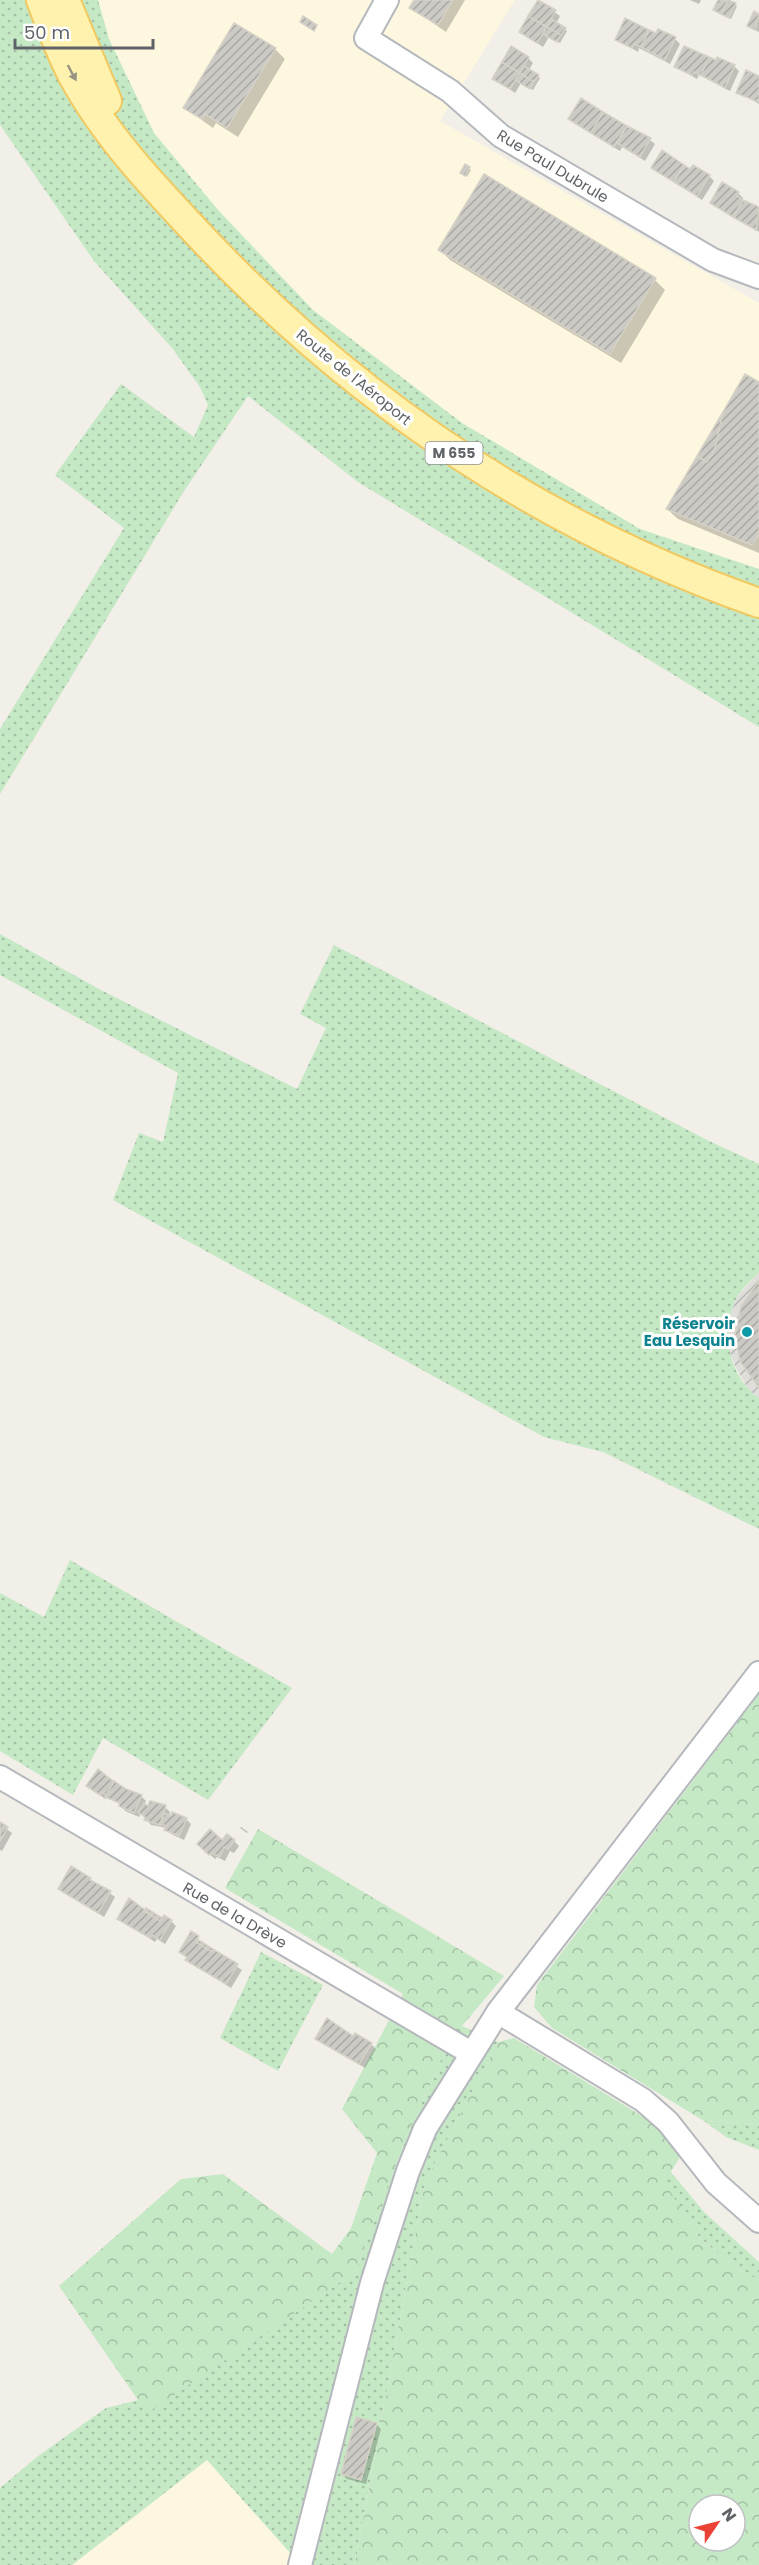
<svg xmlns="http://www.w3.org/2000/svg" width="759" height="2565" font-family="Poppins,sans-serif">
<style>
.commercial{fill:#fef7e0}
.industrial{fill:url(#industrial-furrows)}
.grass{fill:url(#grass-dots)}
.forest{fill:url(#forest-crowns);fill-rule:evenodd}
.shadow{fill:#0003}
.building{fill:url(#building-hatch);stroke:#d6d1c6;stroke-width:1.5}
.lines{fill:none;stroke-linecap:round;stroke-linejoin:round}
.minor-casing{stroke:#b5b8bc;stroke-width:26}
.major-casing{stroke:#f2c960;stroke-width:32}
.minor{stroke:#fff;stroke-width:22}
.major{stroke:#fff2af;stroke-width:28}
.oneway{fill:#979581}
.culture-dot{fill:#0f9aa8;stroke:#fff;stroke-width:2}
.labels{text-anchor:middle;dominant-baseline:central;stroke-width:6;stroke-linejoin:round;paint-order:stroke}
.shield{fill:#fff;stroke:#8f9295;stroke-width:1.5}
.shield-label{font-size:14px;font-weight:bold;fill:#5f6368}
.street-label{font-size:15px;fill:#5f6368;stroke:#fff}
.culture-label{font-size:15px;font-weight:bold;fill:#0d838f;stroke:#fff;text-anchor:end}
</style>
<defs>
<pattern id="industrial-furrows" width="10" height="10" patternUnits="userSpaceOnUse" patternTransform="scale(1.5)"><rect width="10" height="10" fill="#e0deda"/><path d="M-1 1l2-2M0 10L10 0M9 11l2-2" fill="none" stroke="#b9b8b5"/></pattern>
<pattern id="grass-dots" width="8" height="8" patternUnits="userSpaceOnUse" patternTransform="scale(1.5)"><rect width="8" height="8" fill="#c5e8c5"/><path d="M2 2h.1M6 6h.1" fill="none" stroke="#a3c0a4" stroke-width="1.8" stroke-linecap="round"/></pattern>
<pattern id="forest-crowns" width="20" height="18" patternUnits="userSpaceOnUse" patternTransform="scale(1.5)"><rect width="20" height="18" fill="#c5e8c5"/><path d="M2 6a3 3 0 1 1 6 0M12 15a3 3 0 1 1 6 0" fill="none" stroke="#a3c0a4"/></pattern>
<pattern id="building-hatch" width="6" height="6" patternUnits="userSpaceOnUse" patternTransform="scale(1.5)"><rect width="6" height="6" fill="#cccac5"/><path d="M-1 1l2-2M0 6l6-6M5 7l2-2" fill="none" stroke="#a9a8a4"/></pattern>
</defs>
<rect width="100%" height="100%" fill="#f1efe8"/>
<path class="commercial" d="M98 0H515L440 121 759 303V569L640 529 462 423 313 310 218 210 154 133 109 39Z
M207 2460 301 2565H72Z"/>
<path class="industrial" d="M759 1272V1398L749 1391 735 1366 727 1344 729 1320 736 1298Z"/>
<path class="grass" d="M0 0H98L109 39 154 133 218 210 313 310 462 423 640 529 759 569V727L358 482 248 396 184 491 0 794V729L124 528 55 475 121 384 194 437 208 405 200 387 172 348 94 261 0 125Z
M0 934 99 989 297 1089 326 1028 300 1014 334 945 709 1141 759 1164V1272C751 1281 739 1291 735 1301 721 1334 729 1377 759 1398V1529L603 1452 544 1437 113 1200 139 1133 163 1142 178 1073 0 975Z
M70 1560 292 1688 208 1800 103 1738 73 1795 0 1751V1593L44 1617Z
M261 1952 323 1985 278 2071 220 2038Z
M462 2026 498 2042 425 2182 355 2565H301L207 2460 72 2565H0V2488L38 2456 106 2408 138 2400 152 2409 355 2272 405 2140 441 2060Z
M704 2121 759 2124V2150L726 2137Z
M670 2171 705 2213 759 2262V2280L737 2269 700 2238 663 2182Z"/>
<path class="forest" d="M759 1694V2124L704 2121 552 2028 534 2007 537 1985Z
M258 1829 504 1976 462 2026 441 2060 405 2140 355 2272 152 2410 138 2400 59 2286 181 2179 223 2174 332 2254 351 2228 377 2153 342 2109 403 1994 225 1888Z
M514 2038 655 2124 682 2154 664 2182 700 2238 737 2269 759 2280V2565H355L425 2182 498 2042ZM699 2505H735V2541H699Z"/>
<path class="shadow" d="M416 0H465L446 32 411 8Z
M690 0H701L699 4Z
M719 0H726L737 6 731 19 715 10Z
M539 2 560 16 556 24 567 31 560 43 549 37 543 47 521 32Z
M755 13 759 15V32L751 28Z
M657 35 675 39 680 44 670 64 639 48 638 52 617 39Z
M275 49 285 59 238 137 216 123 213 128 185 108Z
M528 58 533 63 529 70 540 78 533 90 521 83 515 93 494 78Z
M716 62 734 66 739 71 730 91 699 75 697 79 676 67Z
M759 78V104L737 92Z
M581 100 650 140 655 144 645 161 622 147 620 151 575 124 570 119Z
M466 166 471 170 467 177 464 174Z
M653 168 691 171 709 176 714 181 702 200Z
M738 193 743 198 742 200 759 209V232L712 203Z
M440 250 655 280 665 290 621 363 450 260Z
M759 384V553L678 519 667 509Z
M110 1782 141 1796 146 1801 144 1805 149 1808 165 1807 170 1812 167 1823 173 1814 186 1819 191 1824 184 1840 171 1834 167 1828 151 1825 141 1813 139 1817 125 1811 121 1805 107 1796 105 1799 88 1785Z
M0 1824 12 1833 2 1851 0 1850Z
M241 1827 248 1832 247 1833 240 1828Z
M234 1841 239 1846 234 1853 230 1851 225 1861 217 1857 215 1859 204 1849Z
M90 1879 115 1897 104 1917 60 1888Z
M146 1912 171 1921 176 1926 165 1944 157 1939 155 1942 119 1918Z
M192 1933 202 1944 242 1970 231 1988 192 1964 181 1951Z
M354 2038 371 2044 376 2049 365 2068 316 2039Z
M376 2424 381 2429 366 2484 347 2479 342 2474Z"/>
<path class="building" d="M414 0H453L438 25 409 8Z
M538 0 556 10 547 27 528 16Z
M718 0H728L721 14 713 10Z
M728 0 736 3 729 18 721 14Z
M754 11 759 14 755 30 747 26Z
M303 16 317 25 314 31 300 22Z
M528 16 547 27 537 43 519 32Z
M625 18 649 30 641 47 634 44 632 48 615 40Z
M551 19 566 28 561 35 547 27Z
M234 23 276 48 227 128 205 114 202 119 183 108Z
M547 27 561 35 557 42 543 34Z
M658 29 676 37 665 60 641 47 649 30 656 33Z
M511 46 529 57 520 73 502 62Z
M684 46 709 57 701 75 694 72 692 75 674 67Z
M709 57 716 60 717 57 735 65 725 88 701 75Z
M502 62 520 73 510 89 492 79Z
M524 66 539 75 534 82 520 73Z
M746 70 759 76V102L736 93Z
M520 73 534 82 530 89 515 80Z
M581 98 603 112 591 133 568 119Z
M603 112 627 126 614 147 591 133Z
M627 126 651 138 640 157 617 143Z
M662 150 684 165 674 182 651 168Z
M465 164 470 167 465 176 460 173Z
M684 165 690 169 693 165 710 175 697 196 674 182Z
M484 174 656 278 610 354 438 250Z
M722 182 739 192 737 196 743 200 733 217 710 203Z
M743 200 759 207 756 230 733 217Z
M745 374 759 382V534L752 545 666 509 697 456 707 462 715 448 723 412Z
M723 412 715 448 707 462 697 456Z
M759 1281V1388L740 1361 735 1335 741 1306Z
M98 1769 114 1782 106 1795 102 1792 100 1795 86 1786Z
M114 1781 126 1789 142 1795 134 1813 119 1806 120 1803 105 1797Z
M150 1801 166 1805 160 1825 144 1820 145 1817 138 1812 144 1803 148 1806Z
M172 1812 187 1818 179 1836 164 1830 166 1826 161 1824 164 1813 170 1816Z
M0 1822 8 1827 0 1841Z
M210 1829 222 1840 227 1834 235 1840 228 1849 224 1847 220 1857 212 1853 209 1855 197 1844Z
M71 1866 91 1878 90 1880 111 1891 98 1913 58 1889Z
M129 1898 160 1921 164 1915 172 1920 160 1940 152 1935 150 1938 117 1919Z
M146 1908 162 1918 160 1921 144 1911Z
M191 1931 199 1936 196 1942 212 1952 213 1949 238 1964 226 1984 185 1960 187 1957 179 1952Z
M197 1939 213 1949 212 1952 196 1942Z
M327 2018 353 2036 355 2033 372 2043 359 2064 315 2039Z
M356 2417 377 2423 361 2480 341 2474Z"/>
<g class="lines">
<defs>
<path id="minor" d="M387 0 366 38 450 91 501 136 713 260 759 277
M0 1777 471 2053
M498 2012 643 2100 668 2122 716 2183 759 2221
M300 2565 372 2283 408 2171 425 2129 498 2012 759 1673"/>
<path id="major" d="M41 0C51 26 60 52 73 76 106 137 155 188 202 238 358 403 545 528 759 603
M65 0 107 101"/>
</defs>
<use href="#minor" class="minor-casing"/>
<use href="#major" class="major-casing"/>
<use href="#minor" class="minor"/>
<use href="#major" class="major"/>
</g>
<defs><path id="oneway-solid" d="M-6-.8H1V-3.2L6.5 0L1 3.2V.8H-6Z" transform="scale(1.5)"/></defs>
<use class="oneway" href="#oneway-solid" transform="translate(72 73) rotate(62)"/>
<circle class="culture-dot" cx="747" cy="1332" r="6"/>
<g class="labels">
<rect class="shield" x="425.5" y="442" width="57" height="22" rx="4.5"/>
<g class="shield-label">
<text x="454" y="453">M 655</text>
</g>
<g class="street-label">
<text transform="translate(553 166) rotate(31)">Rue Paul Dubrule</text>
<text transform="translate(354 377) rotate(39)">Route de l'Aéroport</text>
<text transform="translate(235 1915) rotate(30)">Rue de la Drève</text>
</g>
<g class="culture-label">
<text x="735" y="1323">Réservoir<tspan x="735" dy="17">Eau Lesquin</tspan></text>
</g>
</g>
<g transform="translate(717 2523) rotate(55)"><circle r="28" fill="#ffffff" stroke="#bfc1c3" stroke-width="1.5"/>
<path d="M0-4.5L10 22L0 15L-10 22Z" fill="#ea4335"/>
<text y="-9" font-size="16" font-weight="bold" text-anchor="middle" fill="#5f6368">N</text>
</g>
<path d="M15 39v9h138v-9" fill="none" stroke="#5f6368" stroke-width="3"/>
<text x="24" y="39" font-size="18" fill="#5f6368" stroke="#ffffff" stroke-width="4.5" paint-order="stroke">50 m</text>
</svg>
